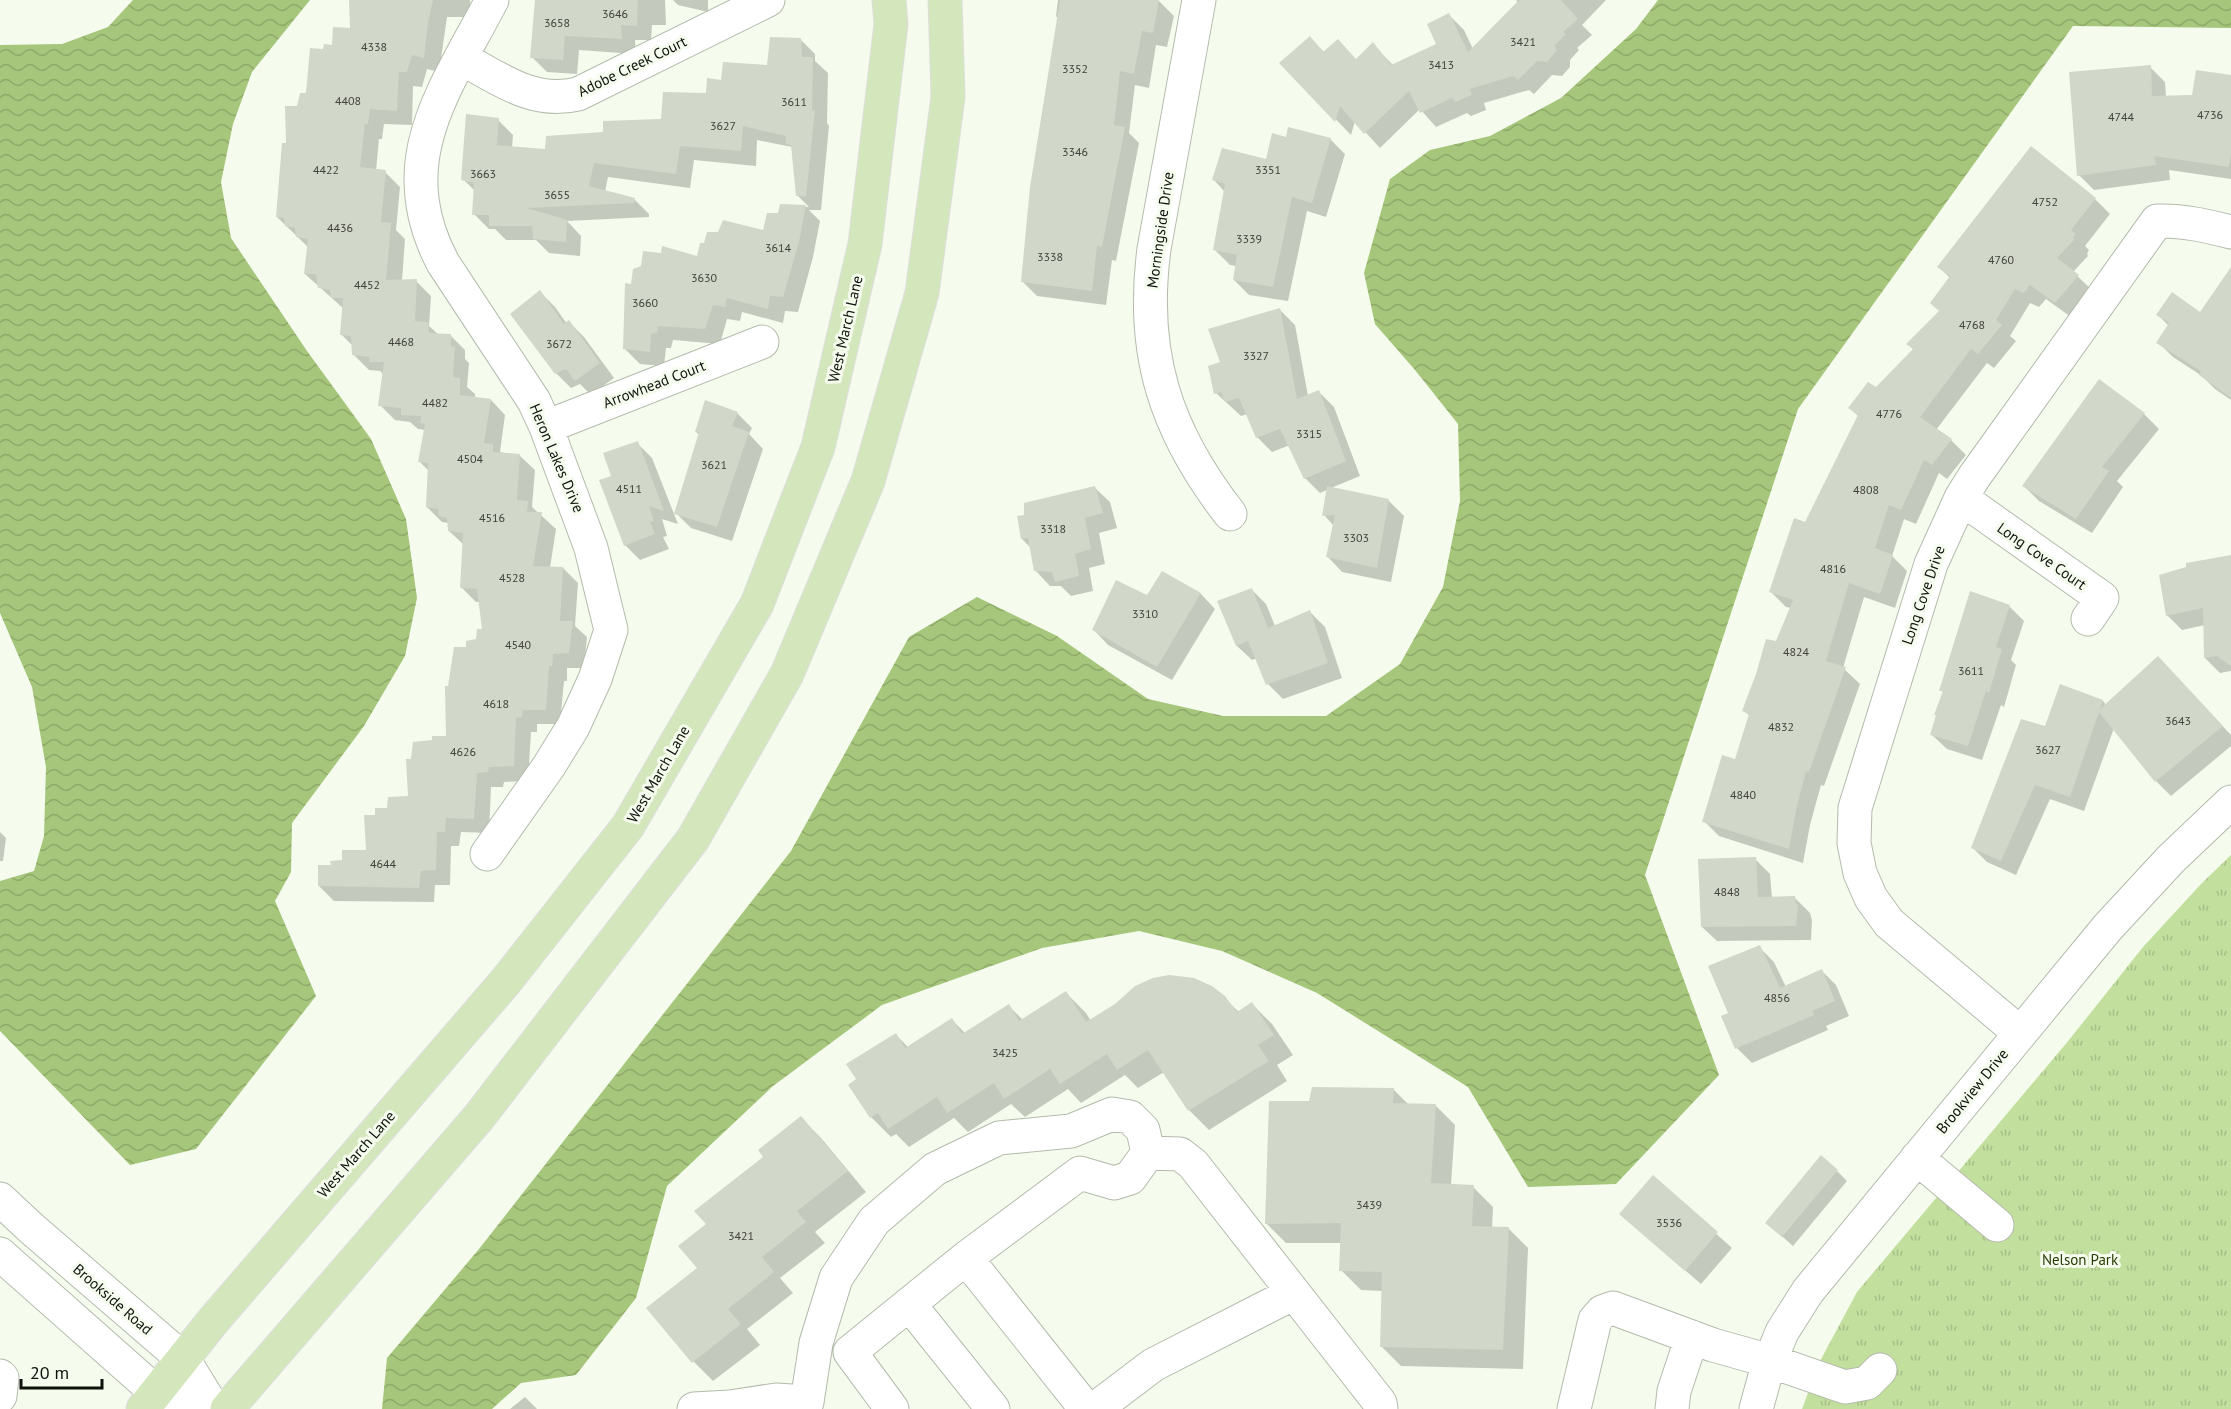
<svg xmlns="http://www.w3.org/2000/svg" width="2231" height="1409" font-family="'PT Sans',sans-serif">
<style>
.park{fill:url(#park-tufts)}
.water{fill:url(#water-waves)}
.shadow{fill:#0003}
.building{fill:#d1d7c9}
.lines{fill:none;stroke-linecap:round;stroke-linejoin:round}
.minor-casing{stroke:#b4bbad;stroke-width:35}
.major-casing{stroke:#dddedd;stroke-width:35}
.minor{stroke:#fff;stroke-width:33}
.major{stroke:#d4e7bc;stroke-width:33}
.labels{text-anchor:middle;dominant-baseline:central;stroke-width:6;stroke-linejoin:round;paint-order:stroke}
.number-label{font-size:12px;fill:#40423b}
.street-label{font-size:15px;fill:#0f110c;stroke:#f5fced}
.park-label{font-size:15px;fill:#273b02;stroke:#f5fced}
</style>
<defs>
<pattern id="park-tufts" width="24" height="20" patternUnits="userSpaceOnUse" patternTransform="scale(1.5)"><rect width="24" height="20" fill="#c2df9e"/><path d="M3 7l-1-3M5 7V3M7 7l1-3M15 17l-1-3M17 17v-4M19 17l1-3" fill="none" stroke="#a6be87"/></pattern>
<pattern id="water-waves" width="16" height="10" patternUnits="userSpaceOnUse" patternTransform="scale(1.5)"><rect width="16" height="10" fill="#a6c67b"/><path d="M0 5q4-4 8 0t8 0" fill="none" stroke="#8ea969"/></pattern>
</defs>
<rect width="100%" height="100%" fill="#f5fced"/>
<path class="park" d="M2231 855V1409H1802L1819 1363 1857 1292 2069 1040 2143 947 2201 884Z"/>
<path class="water" d="M133 0H310L252 72 233 124 221 182 231 238 307 351 371 439 406 519 417 598 405 656 364 726 292 823 291 872 275 901 316 996 196 1149 130 1165 0 1031V881L34 871 44 836 46 767 32 687 0 613V45L62 44 108 27Z
M1658 0H2231V28L2073 26 1798 409 1645 875 1719 1075 1616 1184 1528 1187 1468 1087 1317 993 1222 951 1139 931 1042 948 882 1005 773 1086 667 1186 636 1298 576 1375 521 1383 492 1409H382L387 1358 479 1249 791 851 909 637 977 597 1057 636 1148 699 1223 716H1326L1400 664 1443 587 1460 501 1458 424 1415 370 1375 324 1364 273 1390 179 1430 150 1490 136 1561 98 1636 29Z"/>
<path class="shadow" d="M350 0H470L471 17H447L439 72 427 69 422 87 413 86 412 125 384 124 382 139H379L376 171 385 172 400 187 396 230 405 239 402 281H416L431 296 429 326 439 335H450L465 350V359L469 363 467 387 475 394V398L491 400 505 415 500 452 520 456 535 470 532 507 556 529 550 568H563L578 583 575 626 587 637 584 668H567V681H564L560 724H537V732H531L528 781 504 782 503 787H491L489 833 461 832 459 846H451L450 885H435L434 902 334 901 319 886 333 866 367 851 376 816 410 797 413 761 448 738 450 688 467 648 477 641 484 630 480 602H476L461 587 464 545 449 531 448 523 442 522 427 507 429 471 420 462 426 430 418 429 410 422 395 420 380 405 384 375 380 371 369 370 354 355 353 346 341 334 344 309 305 274 308 247 277 217 288 145 299 108 307 94 324 50 333 46 352 30Z
M536 0H665L666 25H652L651 40H635L636 54 579 50 577 74 547 72 532 57Z
M673 0H708V12L678 5Z
M1058 0H1155L1159 1 1174 16 1167 47 1156 45 1149 88 1135 85 1129 133 1139 143 1116 261 1112 260 1106 305 1037 296 1022 281 1058 19 1056 16Z
M1516 0H1606L1582 25 1592 35 1577 48 1579 50 1570 60V67L1562 76 1552 75 1534 94 1529 90 1484 103 1486 110 1471 116 1467 113 1436 127 1420 109 1380 148 1355 121 1351 135 1281 63 1310 38 1325 53 1356 60 1373 45 1393 65 1437 45 1449 15 1464 30 1473 49 1518 3Z
M800 39 815 54V61L828 73 827 123 829 126 821 210H809L820 221 813 257 798 312 785 311 783 323 742 312 740 321 727 319 720 344 673 340 671 348H666L664 366 640 364 625 349 632 285 764 232 779 215 781 206 809 207 797 195 792 147 757 140 756 166 694 160 690 188 608 177 605 192 634 199 649 214V217L567 221 581 236 580 256 549 253 536 240H506L495 229H489L474 214 475 191 463 179 498 120 513 135 512 148 546 151 604 134 663 120 707 95 723 81 769 67Z
M2150 67 2165 82 2166 97 2194 96 2231 76V179L2169 170 2170 180 2094 190 2079 175Z
M1287 139H1330L1345 154 1326 217 1307 211 1288 301 1249 295 1234 280 1236 266 1230 265 1215 250 1225 192 1214 180 1267 160Z
M2095 199 2110 214 2085 246 2089 250 2087 254 2088 256 2073 272 2093 291 2071 317 2046 299 2039 307 2030 303 2010 336 2016 341 1994 368 1987 363 1936 430 1951 440 1966 455 1947 479 1939 473 1916 524 1904 519 1892 556 1907 571 1895 608 1864 597 1843 668 1860 684 1824 786 1821 785 1810 825 1803 863 1719 836 1704 821 1736 761 1750 716 1744 711 1777 643 1791 608 1786 607 1771 592 1858 416 1850 408 1876 389 1914 350 1908 344 1940 311 1950 278 1939 267Z
M2231 286V400L2215 389 2202 376 2173 357 2158 342 2169 326 2158 315 2200 314Z
M540 292 555 307 567 324 569 322 584 337 614 378 591 395 580 384 571 388 556 373Z
M1280 310 1295 325 1308 396 1319 392 1334 407 1360 476 1331 488 1389 501 1404 516 1391 582 1342 572 1328 557 1334 526 1324 515 1327 490 1320 493 1305 478 1290 445 1272 452 1257 437 1247 414 1241 416 1216 393 1222 363Z
M2099 381 2144 414 2159 429 2117 481 2123 487 2092 533 2039 501 2024 486Z
M737 413 752 428 749 434 763 449 732 541 691 528 676 513 700 435 696 432Z
M637 443 652 458 678 524 662 519 667 536 663 537 669 549 640 560 625 545 613 476Z
M1095 488 1110 502 1117 528 1099 533 1105 564 1089 568 1093 591 1071 596 1061 586H1050L1035 570 1031 548 1022 539 1025 516Z
M2231 557V671L2220 673 2205 658V625L2182 630 2167 615Z
M1162 573 1201 594 1215 609 1172 680 1108 645 1094 630 1148 597Z
M1251 589 1266 604 1275 626 1310 612 1325 627 1342 678 1283 699 1268 684 1257 658 1252 660 1237 646 1219 602Z
M2009 606 2024 621 2011 660 2016 665 2004 707 2001 705 1982 760 1947 749 1932 735 1937 716 1936 715 1944 693 1941 690Z
M2173 673 2231 735V746L2171 796 2156 781 2114 728 2084 811 2050 799 2016 875 1987 862 1972 847 2046 727 2061 685 2103 701 2106 705Z
M0 832 6 838 3 861H0Z
M1755 859 1770 874 1772 898H1795L1810 913 1812 920 1811 940 1717 941 1702 927Z
M1759 947 1774 962 1786 987 1821 970 1836 985 1849 1016 1826 1026 1828 1030 1752 1063 1737 1048 1730 1014Z
M1066 993 1086 1013 1091 1021 1224 998 1239 1012 1252 1004 1272 1024 1293 1055 1277 1065 1287 1081 1209 1130 1189 1110 1164 1072 1138 1088 1125 1075 1081 1103 1068 1089 1025 1117 1011 1104 968 1132 954 1118 909 1147 896 1134 891 1137 871 1117 858 1080 895 1034 909 1048 952 1020 966 1034 1009 1006 1023 1020Z
M1394 1090 1409 1105H1435L1455 1125 1451 1185 1473 1187 1493 1207 1492 1228H1508L1528 1248 1523 1369 1401 1366 1381 1346 1383 1291 1361 1290 1341 1270 1342 1243H1286L1266 1223 1310 1102Z
M801 1118 821 1138 866 1192 815 1232 825 1243 780 1278 793 1293 747 1329 760 1345 713 1381 694 1362 649 1308 699 1269 708 1225Z
M1837 1171 1847 1181 1793 1246 1767 1223Z
M1653 1177 1732 1248 1701 1284 1636 1228Z
M525 1397 537 1409H510Z"/>
<path class="building" d="M349 0H433L428 22 424 58 412 55 407 72H399L397 111 370 109 368 124H365L360 167 386 170 381 222 391 223 386 280 417 279 415 321 428 322 429 333 451 334V347L455 346 453 377 460 378V395L491 399 484 443 493 444V452L520 454 517 500 528 501 527 512H542L533 566 563 567 560 621H573L569 653 553 654 552 666H549L546 710H523L522 717 516 718 514 766 489 767 488 772 477 773 474 819 446 818 445 832H437L436 870 421 871 419 888 318 886V865H331L330 861 342 860V850H366L364 815H375V808H387L388 797 408 796 406 759H411L413 742 432 740V736H446L445 686H448L454 647H466V641L476 639 477 629H482L477 589 460 588 463 533 448 531 447 518 439 516 438 509 426 507 428 463 418 462 425 424 420 423 421 416 401 415V408L378 406 384 362H369L370 357 352 355 351 336 340 335 343 298H331L330 290 318 288 316 274H304L308 239 296 237 295 228 285 226 284 218 276 217 282 143H286L285 106H297L300 93H306L310 48 323 49 324 44 332 45 333 27 350 28Z
M535 0H638L637 26 621 25 622 39 565 36 563 60 530 58Z
M1060 0H1159L1153 33 1142 31 1134 74 1120 71 1114 125 1125 127 1102 247 1097 246 1092 291 1021 282 1030 187Z
M1519 0H1561L1578 19 1563 32 1566 34 1555 45 1556 51 1547 62 1537 61 1518 80 1513 76 1470 89 1472 95 1455 102 1452 98 1420 113 1409 91 1364 134 1340 106 1335 122 1279 63 1310 36 1323 52 1338 39 1356 59 1373 42 1391 65 1436 44 1427 24 1449 13 1468 52Z
M770 37 801 38 802 57H813L812 111 815 110 806 196H796L791 145 786 144V136L743 126 741 151 680 146 676 174 594 163 589 186 635 198 634 203 527 208 567 220 566 242 533 239 532 226H489V215H472L474 183 461 180 466 114 499 118 497 145 545 149 546 136 603 132V121L661 119 663 92 706 93 707 78 721 80 723 62 767 65Z
M2151 65 2152 96 2192 95 2196 70 2231 75V153L2229 167 2154 156 2156 165 2077 176 2069 72Z
M1288 127 1331 138 1312 203 1292 197 1273 287 1233 280 1237 255 1213 250 1225 184 1212 180 1222 148 1266 159 1272 133 1286 137Z
M2031 146 2096 198 2071 230 2076 234 2073 238 2074 240 2057 258 2079 275 2055 303 2030 285 2024 293 2015 289 1996 320 2002 325 1978 354 1971 349 1920 417 1952 439 1932 465 1924 460 1901 510 1889 505 1875 548 1893 555 1880 594 1849 583 1826 661 1846 667 1809 772 1806 771 1796 810 1789 849 1702 822 1722 755 1735 759 1749 714 1742 711 1756 674 1766 639 1776 641 1793 600 1769 592 1794 518 1805 522 1858 415 1848 408 1868 382 1876 387 1913 349 1906 344 1939 311 1930 303 1950 276 1937 267Z
M780 204 806 205 799 242 783 297 770 296 768 309 727 298 725 307 713 305 705 329 658 326 657 333 651 334 650 352 623 349 625 283 631 284 633 269 641 266 643 251 661 253 662 246 697 256 700 243H704L707 232H718L723 220 763 230 767 213H778Z
M2231 267V398L2199 375 2201 371 2156 343 2169 323 2156 315 2172 292 2200 312Z
M540 290 564 324 569 320 600 363 575 381 566 369 555 374 510 314Z
M1280 308 1297 399 1319 390 1346 461 1304 479 1280 429 1256 438 1239 398 1225 402 1221 392 1214 394 1208 366 1220 362 1208 329Z
M2099 379 2145 413 2102 467 2109 471 2076 519 2022 486Z
M705 400 738 412 732 426 749 432 717 527 674 514 699 432H695Z
M638 441 664 511 649 506 654 521 650 522 655 534 624 546 599 480 611 476 603 453Z
M1095 486 1103 513 1085 518 1091 549 1075 554 1079 576 1055 582 1052 572 1034 571 1028 538 1021 539 1017 516 1024 515V503Z
M1327 486 1389 499 1377 568 1326 557 1335 515 1322 516Z
M2231 555V666L2217 656 2204 658 2203 608 2166 616 2159 575 2186 567V563Z
M1162 571 1201 593 1157 667 1092 630 1116 580 1147 595Z
M1252 588 1268 628 1310 610 1328 663 1266 685 1248 641 1236 646 1217 601Z
M1970 591 2010 605 1996 647 2002 649 1989 693 1986 691 1968 746 1930 735 1936 715H1934L1943 691H1939Z
M2158 656 2223 726 2155 782 2099 712 2070 797 2035 785 2001 861 1971 848 2021 719 2045 726 2060 684 2103 700 2100 709Z
M1756 857 1758 897 1795 896 1796 904H1798L1796 926 1701 927 1698 859Z
M1760 945 1780 988 1822 969 1835 1001 1812 1011 1814 1015 1735 1049 1721 1016 1728 1013 1708 966Z
M1169 975 1194 978 1212 986 1225 996 1237 1012 1252 1002 1274 1035 1258 1045 1269 1061 1188 1111 1148 1050 1117 1070 1107 1054 1060 1084 1050 1069 1004 1099 994 1083 947 1113 937 1097 888 1129 878 1113 870 1118 848 1085 856 1079 846 1064 896 1033 905 1048 952 1018 962 1034 1009 1004 1019 1021 1066 991 1086 1022 1115 1004 1135 986 1153 978Z
M1312 1087 1394 1088 1393 1103 1436 1104 1431 1183 1474 1185 1472 1226 1509 1227 1503 1350 1380 1347 1382 1272 1339 1271 1341 1223 1265 1224 1269 1101H1309Z
M801 1116 848 1171 797 1211 806 1222 762 1257 774 1272 728 1309 741 1324 692 1363 646 1308 697 1268 678 1246 706 1224 694 1211 763 1157 758 1150Z
M1821 1155 1838 1170 1782 1237 1765 1223Z
M1653 1175 1718 1232 1685 1271 1619 1214Z"/>
<g class="lines">
<defs>
<path id="minor" d="M1199 0 1154 249C1140 354 1166 432 1230 514
M461 58C500 79 533 105 578 94L768 0
M546 427 762 342
M1961 498 2102 598 2088 619
M487 854 549 766 573 727 595 679 611 630 591 548 546 427 534 401 443 263C389 161 445 90 492 0
M2020 1033 1889 923 1871 898 1860 873 1854 843 1855 808 1931 564 1961 498 1974 477 2157 221C2182 220 2207 226 2231 232
M1917 1158 1997 1225
M0 1199 31 1228 183 1359 214 1409
M0 1254 157 1393 196 1409
M966 1258 1086 1409
M909 1304 993 1409
M0 1376 2 1378 0 1396
M694 1409 730 1407 776 1400 807 1402 816 1343 836 1278 874 1221 935 1169 999 1138 1071 1131 1112 1114 1130 1117 1143 1130 1148 1153 1180 1154 1193 1164 1380 1403 1381 1409
M892 1409 850 1352 966 1258 1080 1173 1114 1183 1130 1178 1148 1153
M1095 1409 1153 1365 1294 1293
M1574 1409 1595 1320 1602 1312 1613 1308 1713 1345 1770 1361 1845 1387 1867 1383 1880 1370
M1672 1409 1674 1391 1692 1337
M1756 1409 1767 1369 1782 1332 1808 1291 2108 927 2171 859 2231 802"/>
<path id="major" d="M143 1409 213 1321 506 981 628 826 757 604 818 447 865 244 891 24 889 0
M227 1409 479 1117 693 839 787 674 868 481 922 293 948 97 945 0"/>
</defs>
<use href="#minor" class="minor-casing"/>
<use href="#major" class="major-casing"/>
<use href="#minor" class="minor"/>
<use href="#major" class="major"/>
</g>
<g class="labels">
<g class="number-label">
<text x="615" y="13">3646</text>
<text x="557" y="22">3658</text>
<text x="1523" y="41">3421</text>
<text x="374" y="46">4338</text>
<text x="1441" y="64">3413</text>
<text x="1075" y="68">3352</text>
<text x="348" y="100">4408</text>
<text x="794" y="101">3611</text>
<text x="2210" y="114">4736</text>
<text x="2121" y="116">4744</text>
<text x="723" y="125">3627</text>
<text x="1075" y="151">3346</text>
<text x="326" y="169">4422</text>
<text x="1268" y="169">3351</text>
<text x="483" y="173">3663</text>
<text x="557" y="194">3655</text>
<text x="2045" y="201">4752</text>
<text x="340" y="227">4436</text>
<text x="1249" y="238">3339</text>
<text x="778" y="247">3614</text>
<text x="1050" y="256">3338</text>
<text x="2001" y="259">4760</text>
<text x="704" y="277">3630</text>
<text x="367" y="284">4452</text>
<text x="645" y="302">3660</text>
<text x="1972" y="324">4768</text>
<text x="401" y="341">4468</text>
<text x="559" y="343">3672</text>
<text x="1256" y="355">3327</text>
<text x="435" y="402">4482</text>
<text x="1889" y="413">4776</text>
<text x="1309" y="433">3315</text>
<text x="470" y="458">4504</text>
<text x="714" y="464">3621</text>
<text x="629" y="488">4511</text>
<text x="1866" y="489">4808</text>
<text x="492" y="517">4516</text>
<text x="1053" y="528">3318</text>
<text x="1356" y="537">3303</text>
<text x="1833" y="568">4816</text>
<text x="512" y="577">4528</text>
<text x="1145" y="613">3310</text>
<text x="518" y="644">4540</text>
<text x="1796" y="651">4824</text>
<text x="1971" y="670">3611</text>
<text x="496" y="703">4618</text>
<text x="2178" y="720">3643</text>
<text x="1781" y="726">4832</text>
<text x="2048" y="749">3627</text>
<text x="463" y="751">4626</text>
<text x="1743" y="794">4840</text>
<text x="383" y="863">4644</text>
<text x="1727" y="891">4848</text>
<text x="1777" y="997">4856</text>
<text x="1005" y="1052">3425</text>
<text x="1369" y="1204">3439</text>
<text x="1669" y="1222">3536</text>
<text x="741" y="1235">3421</text>
</g>
<g class="street-label">
<text transform="translate(632 66) rotate(-26)">Adobe Creek Court</text>
<text transform="translate(1160 230) rotate(-82)">Morningside Drive</text>
<text transform="translate(845 329) rotate(-77)">West March Lane</text>
<text transform="translate(654 384) rotate(-21)">Arrowhead Court</text>
<text transform="translate(557 458) rotate(67)">Heron Lakes Drive</text>
<text transform="translate(2042 556) rotate(35)">Long Cove Court</text>
<text transform="translate(1923 595) rotate(-71)">Long Cove Drive</text>
<text transform="translate(658 774) rotate(-60)">West March Lane</text>
<text transform="translate(1972 1091) rotate(-51)">Brookview Drive</text>
<text transform="translate(356 1154) rotate(-49)">West March Lane</text>
<text transform="translate(113 1299) rotate(41)">Brookside Road</text>
</g>
<g class="park-label">
<text x="2080" y="1259">Nelson Park</text>
</g>
</g>
<path d="M21 1379v9h81v-9" fill="none" stroke="#0f110c" stroke-width="3"/>
<text x="30" y="1379" font-size="18" fill="#0f110c" stroke="#f5fced" stroke-width="4.5" paint-order="stroke">20 m</text>
</svg>
